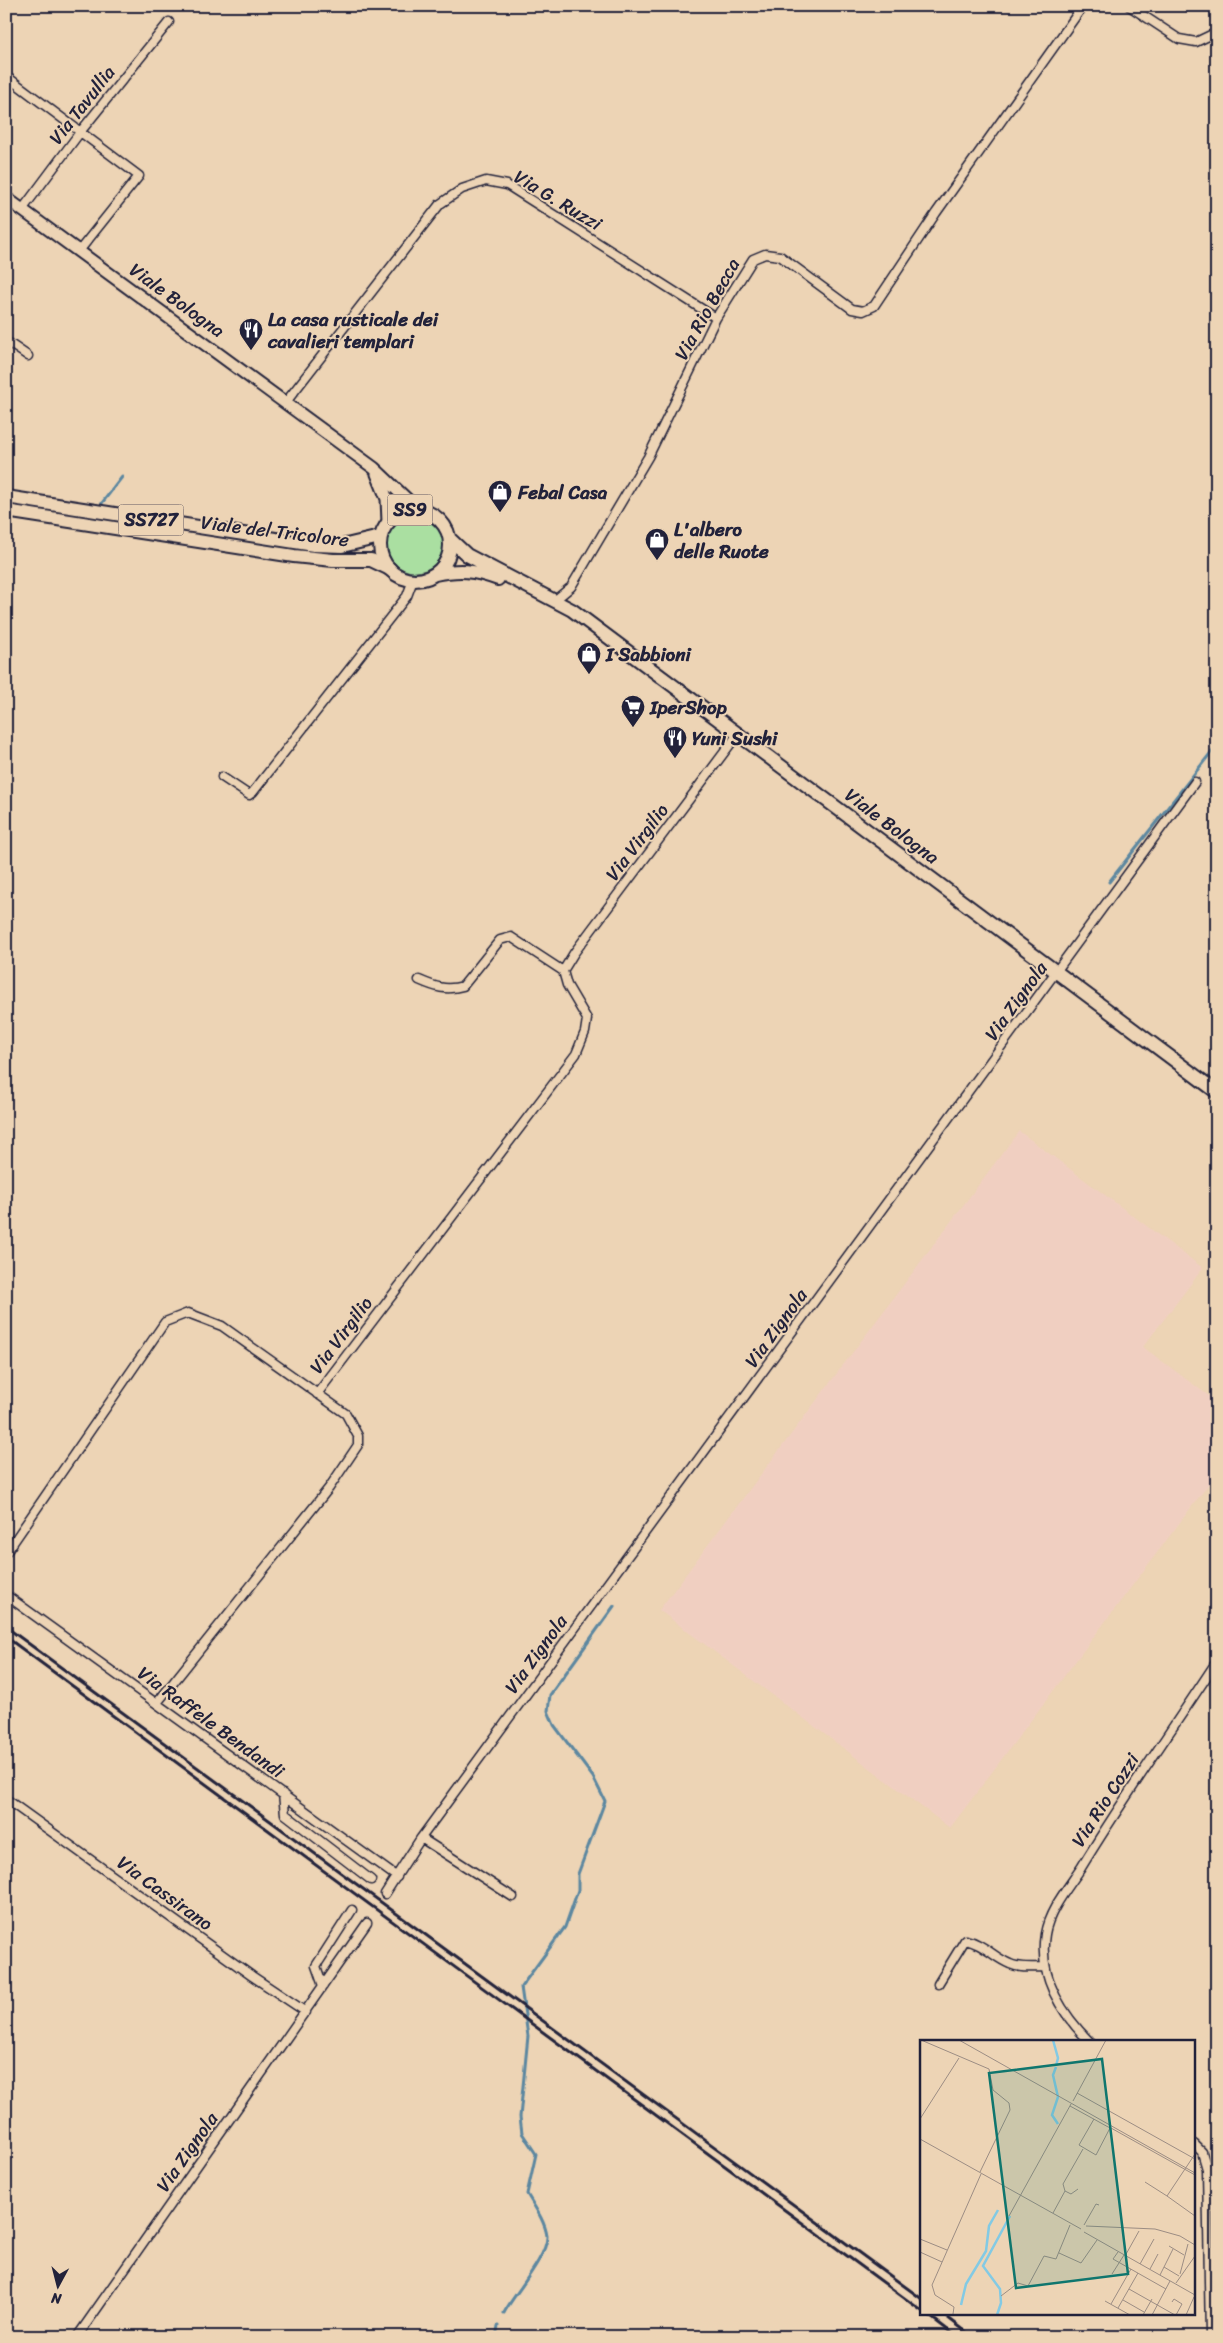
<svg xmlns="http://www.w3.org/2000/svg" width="1223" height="2343" font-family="Sriracha,sans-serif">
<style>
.built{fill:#f0cfc1}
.green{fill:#aadfa1;stroke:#66806e}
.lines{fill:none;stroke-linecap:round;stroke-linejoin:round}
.stream{stroke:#5c87a0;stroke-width:3}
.minor-casing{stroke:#22223b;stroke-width:11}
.secondary-casing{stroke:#22223b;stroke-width:15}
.primary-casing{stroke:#22223b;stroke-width:16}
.trunk-casing{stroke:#22223b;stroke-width:16}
.minor{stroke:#edd4b5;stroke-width:8}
.secondary{stroke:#edd4b5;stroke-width:11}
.primary{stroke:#edd4b5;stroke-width:12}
.trunk{stroke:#edd4b5;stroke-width:12}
.rail{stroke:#22223b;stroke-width:3}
.labels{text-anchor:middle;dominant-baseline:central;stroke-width:4;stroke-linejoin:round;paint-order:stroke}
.shield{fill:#edd4b5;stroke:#5f5760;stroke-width:1}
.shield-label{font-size:18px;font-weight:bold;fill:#22223b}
.street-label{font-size:19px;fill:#22223b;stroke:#edd4b5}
.poi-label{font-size:19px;font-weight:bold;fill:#22223b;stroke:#edd4b5;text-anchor:start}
.inset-river{fill:none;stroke:#83cae4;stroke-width:2.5}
.inset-road{fill:none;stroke:#9c8d84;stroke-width:1}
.view{fill:#0f766e;fill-opacity:0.15;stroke:#0f766e;stroke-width:2.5}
.inset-edge{fill:none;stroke:#22223b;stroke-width:2.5}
</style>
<rect width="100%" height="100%" fill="#edd4b5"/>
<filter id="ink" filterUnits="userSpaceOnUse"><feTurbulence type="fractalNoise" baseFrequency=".02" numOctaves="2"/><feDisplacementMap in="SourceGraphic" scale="10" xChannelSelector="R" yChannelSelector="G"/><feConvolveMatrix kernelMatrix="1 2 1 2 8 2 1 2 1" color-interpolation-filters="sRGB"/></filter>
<g filter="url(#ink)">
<path class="built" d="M1019 1131 1203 1268 1143 1347 1217 1402V1473L950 1828 659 1610Z"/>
<path class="green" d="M387 544a28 28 0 1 1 56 0a28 28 0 1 1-56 0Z"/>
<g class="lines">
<path class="stream" d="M102 503 122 477
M1109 882 1217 745
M504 2313C514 2294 548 2256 547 2236 545 2221 534 2206 527 2194L536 2154 522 2133 520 2117 528 2036 521 1987 565 1927 578 1890V1874L605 1801 593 1777 554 1725 548 1711 550 1695 614 1606
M496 2337 498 2326"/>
<defs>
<path id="minor" d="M1129 6 1179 39 1196 42 1217 32
M6 76 139 176 79 251
M22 210 81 131 169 22
M6 341 28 356
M286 402 440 204 462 189 486 181 507 185 716 318
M554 601 571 587 648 457 716 318 753 259 765 254 780 256 852 309 863 311 874 306 936 213 1083 6
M222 777 249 795 253 792 407 596 413 580
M419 980C435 987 446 991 463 986L500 940 511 937 563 971
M317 1394 576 1054 585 1032 587 1019 567 985 563 971 574 953 738 734
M6 1553 165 1322 188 1313 222 1326 346 1414 358 1436V1445L329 1488 157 1703
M6 1595 397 1877
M283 1794 285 1814 371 1880
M6 1799 252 1976 306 2012
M421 1838 513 1897
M385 1894 421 1838 1195 782
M938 1984 965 1940C983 1943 994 1958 1010 1964 1021 1969 1034 1967 1045 1967
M323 1986 316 1966 352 1910
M1090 2042C1061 2013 1038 1977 1045 1934 1049 1910 1068 1888 1081 1868 1124 1797 1172 1730 1217 1661
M1194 2144 1202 2152 1207 2169 1210 2337
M77 2337 367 1923"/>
<path id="secondary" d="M6 198 374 468 417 509
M377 474 387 499 388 522"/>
<path id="primary" d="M380 545a35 35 0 1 1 70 0a35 35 0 1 1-70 0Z
M450 539 467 555 572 610 1217 1092
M435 574C460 569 474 570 498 579"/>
<path id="trunk" d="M6 497 314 545 342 546 380 537
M6 511 294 556 333 560H371L390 569"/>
</defs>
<use href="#minor" class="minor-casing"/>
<use href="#secondary" class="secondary-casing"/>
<use href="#primary" class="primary-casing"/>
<use href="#trunk" class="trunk-casing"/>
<use href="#minor" class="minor"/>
<use href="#secondary" class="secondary"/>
<use href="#primary" class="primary"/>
<use href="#trunk" class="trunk"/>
<path class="rail" d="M6 1627 922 2299
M6 1637 922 2311
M927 2314 957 2337
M943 2314 973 2337"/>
</g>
</g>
<defs>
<symbol id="restaurant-pin" viewBox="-11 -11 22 30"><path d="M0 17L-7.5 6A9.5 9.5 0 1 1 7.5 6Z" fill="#22223b" stroke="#edd4b5"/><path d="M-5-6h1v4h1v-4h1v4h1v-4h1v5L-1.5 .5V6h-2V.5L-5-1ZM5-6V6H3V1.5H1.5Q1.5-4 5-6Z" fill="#fff"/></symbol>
<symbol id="shop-pin" viewBox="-11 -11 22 30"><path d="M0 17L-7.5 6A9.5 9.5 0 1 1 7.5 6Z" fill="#22223b" stroke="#edd4b5"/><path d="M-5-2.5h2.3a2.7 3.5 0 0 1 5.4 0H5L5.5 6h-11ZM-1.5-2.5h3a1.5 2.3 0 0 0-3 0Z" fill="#fff"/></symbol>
<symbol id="supermarket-pin" viewBox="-11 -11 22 30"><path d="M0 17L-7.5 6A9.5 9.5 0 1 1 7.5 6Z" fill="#22223b" stroke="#edd4b5"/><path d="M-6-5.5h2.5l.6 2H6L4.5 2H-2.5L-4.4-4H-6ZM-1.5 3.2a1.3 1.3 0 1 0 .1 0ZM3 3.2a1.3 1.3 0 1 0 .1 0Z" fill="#fff"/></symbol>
</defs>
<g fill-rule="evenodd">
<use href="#restaurant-pin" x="237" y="316" width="28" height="38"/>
<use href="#shop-pin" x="486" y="478" width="28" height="38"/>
<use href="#shop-pin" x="643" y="526" width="28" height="38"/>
<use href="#shop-pin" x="575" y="640" width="28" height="38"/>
<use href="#supermarket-pin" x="619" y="693" width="28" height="38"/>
<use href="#restaurant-pin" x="661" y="724" width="28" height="38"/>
</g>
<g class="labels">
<g class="shield">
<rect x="387.5" y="494.5" width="45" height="31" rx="4"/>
<rect x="118.5" y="504.5" width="65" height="31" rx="4"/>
</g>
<g class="shield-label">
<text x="410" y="510">SS9</text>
<text x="151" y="520">SS727</text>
</g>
<g class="street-label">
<text transform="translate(82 105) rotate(-52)">Via Tavullia</text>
<text transform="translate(558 200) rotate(31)">Via G. Ruzzi</text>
<text transform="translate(177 300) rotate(36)">Viale Bologna</text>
<text transform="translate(707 309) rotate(-61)">Via Rio Becca</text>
<text transform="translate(275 531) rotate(7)">Viale del Tricolore</text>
<text transform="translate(892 826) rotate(37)">Viale Bologna</text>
<text transform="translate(637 842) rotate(-53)">Via Virgilio</text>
<text transform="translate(1016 1001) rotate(-54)">Via Zignola</text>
<text transform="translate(776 1328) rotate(-54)">Via Zignola</text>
<text transform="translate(341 1335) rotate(-53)">Via Virgilio</text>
<text transform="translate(536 1654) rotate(-54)">Via Zignola</text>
<text transform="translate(211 1722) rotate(36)">Via Raffele Bendandi</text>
<text transform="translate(1105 1800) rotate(-57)">Via Rio Cozzi</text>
<text transform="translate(165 1893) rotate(36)">Via Cassirano</text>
<text transform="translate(187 2152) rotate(-55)">Via Zignola</text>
</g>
<g class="poi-label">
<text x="268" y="319">La casa rusticale dei<tspan x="268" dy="22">cavalieri templari</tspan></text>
<text x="518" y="492">Febal Casa</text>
<text x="674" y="529">L'albero<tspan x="674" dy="22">delle Ruote</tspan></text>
<text x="606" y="654">I Sabbioni</text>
<text x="650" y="707">IperShop</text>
<text x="692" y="738">Yuni Sushi</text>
</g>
</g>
<g transform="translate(920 2040)">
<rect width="275" height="275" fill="#edd4b5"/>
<path class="inset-river" d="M133 0 138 18 136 26M136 27 133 35 138 57 132 75 138 84M41 265 46 244 66 211 69 186 78 170M77 275 81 263 80 249 63 226 90 176"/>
<path class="inset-road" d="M1 0 69 29 73 50 89 63 90 70 60 132M39 0 275 133M157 53 275 119M153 61 186 0M150 66 190 88 176 115 159 105 174 79M0 79 39 18M191 88 275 135M0 99 161 189M275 114 247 156 275 176M225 142 247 156M145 151 151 154 158 149M133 173 145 151 143 144 163 109M89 176 151 64M164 185 176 164 179 165M166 186 235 189 260 196 275 205M164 192 275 255M0 199 27 210M249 206 264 215M0 212 22 222M198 212 193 219 246 249M139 213 161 223 177 200M205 216 219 191M220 224 234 199M244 227 259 236M230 229 238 214M192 234 204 215M260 234 268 204M240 235 253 209M256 243 275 216M209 249 255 275M81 256 98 243 108 246 124 216 136 219 150 185M203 260 224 272M185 261 210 275M252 262 254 259 262 264 256 275M191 264 211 229M198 268 218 233M33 274 34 267 15 255 12 245 61 134M223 275 232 259M232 275 250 241M266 275 274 257"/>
<path class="view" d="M182 19 208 234 96 248 69 33Z"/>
<rect width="275" height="275" class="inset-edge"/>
</g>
<rect width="1223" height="2343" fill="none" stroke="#edd4b5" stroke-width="25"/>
<rect x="12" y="12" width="1198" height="2318" fill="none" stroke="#22223b" stroke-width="2" filter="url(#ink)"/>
<g transform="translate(58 2286) rotate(187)" stroke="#edd4b5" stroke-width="4" paint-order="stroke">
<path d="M0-4L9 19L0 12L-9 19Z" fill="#22223b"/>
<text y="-8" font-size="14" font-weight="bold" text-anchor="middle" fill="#22223b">N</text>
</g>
</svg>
